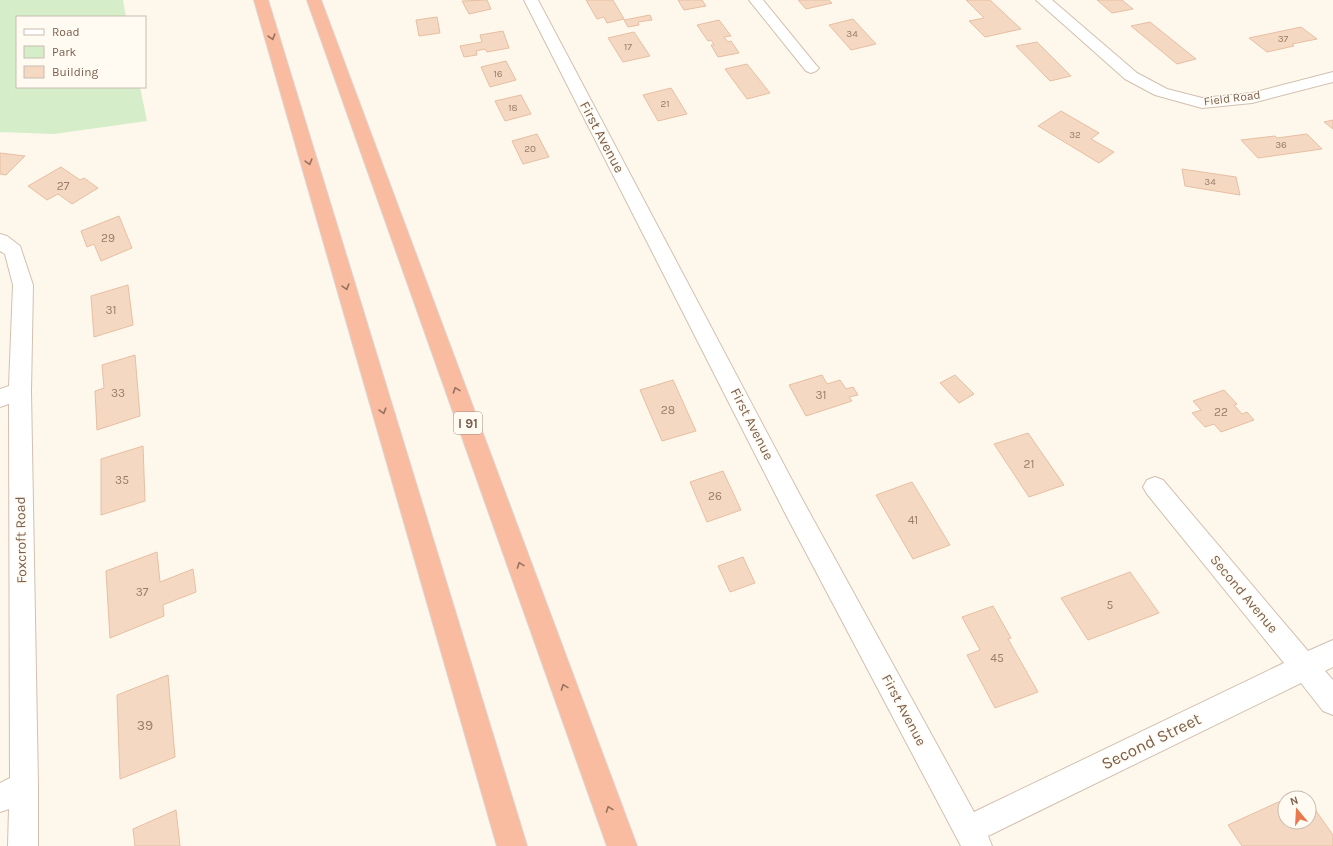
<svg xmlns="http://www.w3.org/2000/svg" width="1333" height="846" font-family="Karla,sans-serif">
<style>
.green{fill:#d5edc8}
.building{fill:#f4d8c2;stroke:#e7bfa2}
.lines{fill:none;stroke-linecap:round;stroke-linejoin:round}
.minor-casing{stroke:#d2c0af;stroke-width:2}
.motorway-casing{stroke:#ddd5d0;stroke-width:2}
.minor{fill:#fff;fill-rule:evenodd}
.motorway{fill:#f9bca1;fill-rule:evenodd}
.oneway{stroke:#94725d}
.labels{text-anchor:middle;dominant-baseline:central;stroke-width:3;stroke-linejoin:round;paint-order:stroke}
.far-number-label{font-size:10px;fill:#997d6a}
.far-street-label{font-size:12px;fill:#7b5f4c;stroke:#fffbf3}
.number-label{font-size:12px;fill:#997d6a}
.shield{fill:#fffbf3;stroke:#a38e7e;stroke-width:1}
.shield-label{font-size:13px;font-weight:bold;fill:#7b5f4c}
.street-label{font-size:14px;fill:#7b5f4c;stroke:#fffbf3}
.near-number-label{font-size:14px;fill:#997d6a}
.near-street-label{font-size:17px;fill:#7b5f4c;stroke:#fffbf3}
</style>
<rect width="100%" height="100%" fill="#fdf7ec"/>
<path class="green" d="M0 0H123L126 17H17V87H140L147 121 54 134 0 132Z"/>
<path class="building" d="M487 0 491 9 469 14 462 1Z
M586 0H613L624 19 607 23 604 17 597 19Z
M678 0H702L706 6 684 10Z
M798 0H829L832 3 806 9Z
M966 0H990L1021 29 985 37 969 21 984 18Z
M1097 0H1122L1133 9 1112 13Z
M650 15 652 20 638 22 639 25 628 27 624 20Z
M437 17 440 33 419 36 416 20Z
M853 19 876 44 851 50 829 25Z
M719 20 731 36 724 37 728 42 731 41 739 53 718 57 711 45H714L711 40 708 41 697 25Z
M1150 22 1196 59 1177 64 1131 26Z
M1301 27 1317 39 1292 44 1294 46 1267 52 1249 38Z
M503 31 509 48 487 52 485 49 476 51 477 55 464 57 460 46 482 42 480 35Z
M634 32 650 56 623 62 608 38Z
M1037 42 1071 76 1050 81 1016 46Z
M506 61 516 80 490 87 481 67Z
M747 64 770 93 747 99 725 69Z
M671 88 687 114 658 121 643 95Z
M521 95 531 114 505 121 495 101Z
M1061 111 1099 133 1091 139 1114 152 1099 163 1038 126Z
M1333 120V129L1324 122Z
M537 134 549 157 523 164 512 141Z
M1307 134 1322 149 1258 158 1241 140 1275 136 1277 138Z
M0 153 25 156 6 175 0 174Z
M61 167 80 180 84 178 98 188 72 204 58 194 47 200 28 186Z
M1182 169 1236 177 1240 195 1185 186Z
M119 216 132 248 101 261 94 244 87 247 81 231Z
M128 285 133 325 94 337 91 296Z
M135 355 140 416 97 430 95 391 104 388 102 365Z
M822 375 827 384 840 380 846 389 853 387 858 395 849 397 852 401 806 416 789 385Z
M955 375 974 394 959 403 940 383Z
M673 380 696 431 662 441 640 390Z
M1224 390 1237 404 1234 405 1242 414 1247 412 1254 420 1221 432 1214 424 1205 427 1192 413 1201 410 1193 401Z
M1028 433 1064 485 1029 497 994 444Z
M143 446 145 501 101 515V459Z
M723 471 741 510 707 522 690 482Z
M912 482 950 545 913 559 876 495Z
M157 552 160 582 193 569 196 592 163 605 164 616 110 638 106 571Z
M743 557 755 583 730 592 718 566Z
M1130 572 1159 613 1088 640 1061 598Z
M993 606 1011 638 1008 639 1038 692 995 708 967 655 980 650 962 617Z
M168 675 175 757 120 779 117 695Z
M1302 791 1307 798H1288Z
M1285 799V822H1309V801L1333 835V846H1242L1228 825Z
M176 810 180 846H135L133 829Z"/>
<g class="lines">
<defs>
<path id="minor" d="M524 0H538L801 497 974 812 1284 663 1147 494 1143 487 1147 480 1155 477 1163 480 1308 651 1333 640V667L1325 671 1333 680V715L1323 711 1301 683 988 836 992 846H961L785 513Z
M749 0H763L816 65 819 68 816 71 811 73 806 71Z
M1036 0H1052L1137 73 1167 89 1202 98 1252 93 1333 72V82L1252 103 1202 108 1155 95 1125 79Z
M0 234 7 236 20 246 33 285 31 391 38 786V846H8L9 809 0 812V783L10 778 9 404 0 407V389L9 386 13 285 5 254 0 251Z"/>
<path id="motorway" d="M254 0H268L527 846H497Z
M307 0H321L637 846H607Z"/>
</defs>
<use href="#minor" class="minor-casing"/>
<use href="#motorway" class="motorway-casing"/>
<use href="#minor" class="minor"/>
<use href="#motorway" class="motorway"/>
</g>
<defs><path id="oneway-chevron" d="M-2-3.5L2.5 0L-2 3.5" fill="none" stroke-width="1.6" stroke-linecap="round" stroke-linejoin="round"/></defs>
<g class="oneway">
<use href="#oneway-chevron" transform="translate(272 37) rotate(74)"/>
<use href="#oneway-chevron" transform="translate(309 162) rotate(74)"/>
<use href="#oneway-chevron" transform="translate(346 287) rotate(74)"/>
<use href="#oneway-chevron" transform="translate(456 390) rotate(-110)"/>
<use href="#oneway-chevron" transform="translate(383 411) rotate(74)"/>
<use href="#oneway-chevron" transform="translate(520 565) rotate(-110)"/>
<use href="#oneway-chevron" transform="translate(564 687) rotate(-110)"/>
<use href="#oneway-chevron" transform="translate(609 809) rotate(-110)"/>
</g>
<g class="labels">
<g class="far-number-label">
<text x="852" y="34">34</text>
<text x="1283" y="39">37</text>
<text x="628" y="47">17</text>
<text x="498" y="74">16</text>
<text x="665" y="104">21</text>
<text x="513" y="108">18</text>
<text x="1075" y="135">32</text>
<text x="1281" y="145">36</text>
<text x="530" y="149">20</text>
<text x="1210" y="182">34</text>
</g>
<g class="far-street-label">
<text transform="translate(1232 98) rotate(-7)">Field Road</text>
</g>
<g class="number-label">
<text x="63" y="186">27</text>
<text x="108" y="238">29</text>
<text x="111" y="310">31</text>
<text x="118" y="393">33</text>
<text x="821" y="395">31</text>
<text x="668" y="410">28</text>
<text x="1221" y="412">22</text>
<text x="1029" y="464">21</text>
<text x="122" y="480">35</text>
<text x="715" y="496">26</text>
<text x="913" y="520">41</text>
<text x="142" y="592">37</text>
<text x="1110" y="605">5</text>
<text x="997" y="658">45</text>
</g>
<rect class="shield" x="454" y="412" width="28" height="22" rx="3"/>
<g class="shield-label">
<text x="468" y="423">I 91</text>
</g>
<g class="street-label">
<text transform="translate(602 137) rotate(62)">First Avenue</text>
<text transform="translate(752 424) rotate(63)">First Avenue</text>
<text transform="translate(21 540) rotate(-91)">Foxcroft Road</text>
<text transform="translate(1244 594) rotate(50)">Second Avenue</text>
<text transform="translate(904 710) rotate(62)">First Avenue</text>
</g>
<g class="near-number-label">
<text x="145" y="725">39</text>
</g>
<g class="near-street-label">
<text transform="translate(1151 741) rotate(-26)">Second Street</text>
</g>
</g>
<rect x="16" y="16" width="130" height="72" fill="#fffbf3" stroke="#cabdb0"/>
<rect x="24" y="29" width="20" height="6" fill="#ffffff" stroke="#cabdb0"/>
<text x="52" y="36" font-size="12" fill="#7b5f4c">Road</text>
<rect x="24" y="46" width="20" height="12" fill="#d5edc8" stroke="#cabdb0"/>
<text x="52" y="56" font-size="12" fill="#7b5f4c">Park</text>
<rect x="24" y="66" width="20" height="12" fill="#f4d8c2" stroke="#cabdb0"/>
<text x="52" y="76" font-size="12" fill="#7b5f4c">Building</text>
<g transform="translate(1297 810) rotate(342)"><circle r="19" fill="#fffbf3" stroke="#cabdb0"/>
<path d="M0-3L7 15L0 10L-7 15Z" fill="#ea784e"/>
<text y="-6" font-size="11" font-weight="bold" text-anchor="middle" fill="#7b5f4c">N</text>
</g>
</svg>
